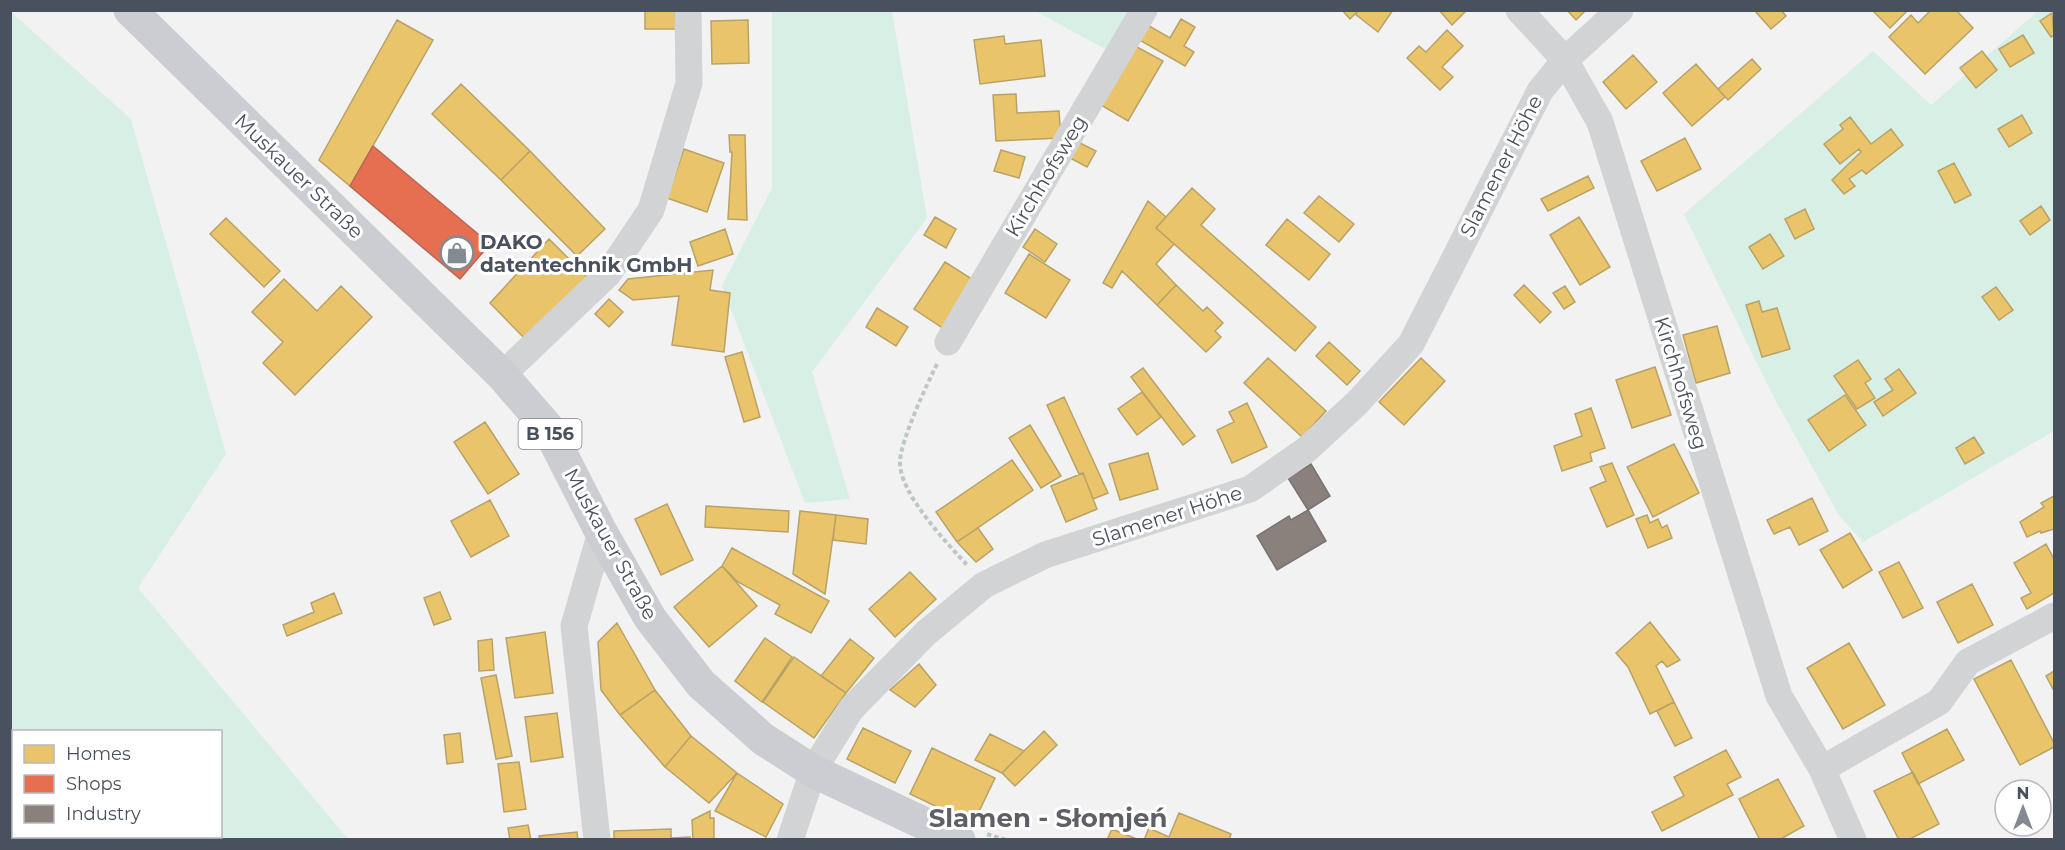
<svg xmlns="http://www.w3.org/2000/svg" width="2065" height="850" font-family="Montserrat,sans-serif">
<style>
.green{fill:#d8efe5;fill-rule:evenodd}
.homes{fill:#e9c46a;stroke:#b9a266;stroke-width:1.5}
.shops{fill:#e76f51;stroke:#b86655;stroke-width:1.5}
.industry{fill:#8a817c;stroke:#777373;stroke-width:1.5}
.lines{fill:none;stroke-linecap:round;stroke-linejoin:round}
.path{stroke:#bdc7c6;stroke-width:4;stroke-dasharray:4.5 3;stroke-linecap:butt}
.minor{stroke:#d1d3d5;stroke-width:27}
.major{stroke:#cbcdd2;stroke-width:33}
.labels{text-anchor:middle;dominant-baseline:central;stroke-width:6;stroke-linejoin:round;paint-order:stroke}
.shield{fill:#fff;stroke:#80858e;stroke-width:1.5}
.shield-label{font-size:18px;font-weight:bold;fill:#4a515e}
.street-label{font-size:20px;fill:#4a515e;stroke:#fff}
.poi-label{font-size:20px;font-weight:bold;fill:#4a515e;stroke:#fff;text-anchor:start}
.district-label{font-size:26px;font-weight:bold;fill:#5e6066;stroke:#fff}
</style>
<rect width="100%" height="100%" fill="#f2f2f2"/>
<path class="green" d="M10 11 131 119 226 454 138 588 348 839H11ZM14 732H220V836H14Z
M772 11H892L927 218 812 372 850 499 805 503 722 286 772 188Z
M1035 11H1144L1118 56Z
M2038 11H2054V431L1863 542 1838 514 1771 392 1684 214 1873 51 1931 105Z"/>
<path class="homes" d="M645 10H675L676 29H645Z
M1342 10H1359L1350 19Z
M1359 10H1393L1378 32 1355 14Z
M1439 10H1467L1452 25Z
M1567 10H1586L1576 20Z
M1754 10H1781L1786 16 1771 29Z
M1876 10H1908L1890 28 1874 12Z
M1931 10H1956L1973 28 1925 74 1889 37 1911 15 1918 23Z
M2052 13 2054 35 2051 37 2040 21Z
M1181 19 1195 27 1184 46 1194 52 1185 66 1136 38 1144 23 1170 38Z
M397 20 433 40 350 186 319 160Z
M748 20 749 63 712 64 711 21Z
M1447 30 1463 46 1442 67 1453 77 1440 90 1407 58 1419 46 1426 52Z
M2023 35 2034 53 2010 67 1999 49Z
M1004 36 1005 44 1041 40 1045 76 980 84 974 40Z
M1135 46 1163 61 1128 121 1101 105Z
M1982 51 1997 70 1976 88 1960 68Z
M1633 55 1657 82 1626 109 1603 82Z
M1752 59 1761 69 1728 100 1718 89Z
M1696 64 1725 97 1692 126 1663 93Z
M461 84 530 151 501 180 432 114Z
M1016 94 1017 113 1059 111 1061 138 996 141 993 95Z
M2022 115 2032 133 2009 147 1998 129Z
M1850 117 1871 144 1891 129 1903 145 1866 174 1862 170 1849 179 1855 186 1844 194 1832 180 1861 152 1859 149 1840 164 1824 144 1843 129 1840 125Z
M729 135H745L747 220 728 219 732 152H730Z
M1685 138 1701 169 1657 191 1641 161Z
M1078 142 1096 151 1087 167 1070 158Z
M684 149 724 163 707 212 667 198Z
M1001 150 1025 157 1019 178 994 171Z
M530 151 605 229 577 256 501 180Z
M1954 163 1971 195 1955 203 1938 171Z
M1588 176 1594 188 1548 211 1541 199Z
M1192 188 1215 209 1201 225 1316 327 1295 351 1156 228Z
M1319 196 1354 224 1339 242 1304 213Z
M1148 201 1166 217 1156 228 1174 244 1156 264 1176 285 1157 305 1122 271 1112 288 1103 283Z
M2041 206 2050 220 2030 235 2020 221Z
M1805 209 1814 229 1795 239 1785 219Z
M935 217 956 229 946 248 924 235Z
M1579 217 1610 267 1580 285 1550 235Z
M226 218 280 271 264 287 210 234Z
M1287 219 1330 254 1309 280 1266 245Z
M725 229 733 254 698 266 690 242Z
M1035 229 1057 244 1045 262 1023 247Z
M1770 234 1784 256 1763 269 1749 247Z
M549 239 588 278 527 341 490 303Z
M1029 254 1070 280 1046 318 1005 293Z
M945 262 978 283 947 331 914 309Z
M713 270 710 290 730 293 724 352 672 345 679 296 633 300 619 290 628 279Z
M284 279 317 311 341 286 372 317 295 395 263 363 283 342 252 312Z
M1176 285 1203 311 1207 307 1223 323 1215 331 1221 337 1206 352 1157 305Z
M1524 285 1551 312 1540 323 1514 295Z
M1565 286 1575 302 1564 309 1553 293Z
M1996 287 2013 310 1999 320 1982 297Z
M609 299 623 312 609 327 595 314Z
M1759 301 1762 312 1777 308 1790 349 1762 357 1746 305Z
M877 308 908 327 896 346 866 327Z
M1717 326 1730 373 1696 383 1683 335Z
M1329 342 1360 371 1347 385 1316 356Z
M742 352 760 417 744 422 725 357Z
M1268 358 1326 411 1302 437 1244 383Z
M1421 358 1445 381 1404 425 1379 402Z
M1858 360 1871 379 1865 383 1875 398 1857 409 1834 376Z
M1655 367 1671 415 1632 428 1616 380Z
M1143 368 1195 436 1183 445 1131 377Z
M1899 369 1916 393 1883 416 1874 402 1893 390 1885 379Z
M1142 392 1161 417 1137 435 1118 409Z
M1845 395 1866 425 1829 451 1808 420Z
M1064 397 1108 493 1093 499 1083 473 1079 474 1047 405Z
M1247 403 1267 447 1232 463 1217 430 1234 422 1229 412Z
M1591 408 1605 448 1590 453 1592 461 1562 471 1554 446 1582 436 1575 414Z
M485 422 519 474 488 494 454 442Z
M1030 425 1061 476 1041 488 1009 438Z
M1974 437 1984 453 1965 464 1956 448Z
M1674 444 1699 493 1653 517 1627 467Z
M1148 453 1158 489 1120 500 1109 464Z
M1012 460 1033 490 957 542 936 512Z
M1612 463 1634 515 1607 527 1590 488 1606 481 1600 467Z
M1083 473 1097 509 1066 522 1051 486Z
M2054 496V529L2041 533 2040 531 2027 537 2020 522 2044 507 2041 503Z
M1812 498 1828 531 1799 545 1790 527 1774 534 1767 520Z
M490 500 509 536 471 557 451 521Z
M667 504 693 560 661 575 635 519Z
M706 506 789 511 788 532 705 527Z
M800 511 836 515 825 594 793 574Z
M836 515 868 519 866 544 833 540Z
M1647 515 1650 523 1658 519 1662 528 1667 525 1672 538 1648 548 1636 519Z
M978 528 993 549 976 562 957 542Z
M1850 533 1872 570 1843 588 1820 550Z
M2046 544 2054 559V593L2027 609 2021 598 2031 593 2014 563Z
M732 548 829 601 811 633 775 614 780 605 738 582 722 566Z
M1899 562 1923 608 1903 618 1879 572Z
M722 566 757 606 709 647 674 607Z
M910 572 936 599 895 637 869 609Z
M1972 584 1993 625 1958 643 1937 602Z
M440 592 451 619 434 625 424 598Z
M334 593 342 613 287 636 283 625 314 612 311 603Z
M1650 622 1680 660 1667 667 1662 661 1656 666 1674 702 1650 714 1628 667 1616 653Z
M617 623 655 690 620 715 601 690 598 642Z
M545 632 553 693 515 698 506 638Z
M765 638 792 657 762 702 735 681Z
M492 639 494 670 479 671 478 641Z
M850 639 874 658 846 693 821 676Z
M1849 643 1885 705 1843 729 1807 668Z
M794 657 846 693 814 738 763 702Z
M2011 660 2054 743V747L2020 765 1974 679Z
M919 664 936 685 915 707 890 690Z
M2054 671V691L2046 676Z
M496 675 512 756 496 759 481 678Z
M655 690 691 736 665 767 620 715Z
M1674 702 1692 738 1675 746 1657 711Z
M557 713 563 757 531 762 525 717Z
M863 728 911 751 895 783 847 759Z
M1947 729 1964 760 1918 784 1902 753Z
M1044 731 1057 745 1015 786 1002 773Z
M460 733 463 762 447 764 444 735Z
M990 734 1024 751 1002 773 975 760Z
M691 736 737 773 709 803 665 767Z
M932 748 995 778 973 824 910 794Z
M1726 750 1741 777 1727 784 1733 795 1662 831 1652 812 1684 796 1674 777Z
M519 762 526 809 504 812 498 764Z
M1913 772 1939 824 1908 840H1899L1874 791Z
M737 773 783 804 766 837 715 811Z
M1778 779 1804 826 1779 840H1760L1739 799Z
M710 811V818H714V840H693L692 820Z
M1179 813 1231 834 1229 840H1144L1149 828 1169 837Z
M528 825 531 840H510L508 828Z
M671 829V838L690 837V840H614V831Z
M1112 829 1139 840H1107Z
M577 832 578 840H540L539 836Z"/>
<path class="shops" d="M373 146 490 244 460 279 350 186Z"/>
<path class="industry" d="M1311 464 1330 496 1308 510 1288 478Z
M1308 510 1326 541 1277 570 1257 536 1289 516 1291 520Z"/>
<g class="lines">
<path class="path" d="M937 364C927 384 900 442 900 462 899 493 947 543 967 565
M987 834 1006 840"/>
<path class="minor" d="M1519 10 1565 60 1600 122 1779 696 1822 769 1853 840
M948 342 1144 10
M502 375 608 274 651 210 689 83 688 10
M1822 769 1939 702 1968 662 2054 616
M597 840 574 626 601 532
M790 840 813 771 851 709 926 633 984 585 1045 555 1250 489 1306 450 1357 403 1411 344 1540 91 1565 60 1620 10"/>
<path class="major" d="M130 10 502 375 548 428 601 532 650 618 701 684 763 739 813 771 959 840"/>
</g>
<defs>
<symbol id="shop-ring" viewBox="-11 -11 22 22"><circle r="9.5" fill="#fff" stroke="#858992" stroke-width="1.5"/><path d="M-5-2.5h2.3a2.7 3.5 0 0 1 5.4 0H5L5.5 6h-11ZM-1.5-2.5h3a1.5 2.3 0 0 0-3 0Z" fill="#858992"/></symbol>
</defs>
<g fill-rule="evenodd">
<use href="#shop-ring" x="438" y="234" width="38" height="38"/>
</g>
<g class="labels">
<rect class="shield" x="518.5" y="419" width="63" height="30" rx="4.5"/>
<g class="shield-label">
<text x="550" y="434">B 156</text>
</g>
<g class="street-label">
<text transform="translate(1501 166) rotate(-63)">Slamener Höhe</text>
<text transform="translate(299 176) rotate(44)">Muskauer Straße</text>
<text transform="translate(1046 176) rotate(-59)">Kirchhofsweg</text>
<text transform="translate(1681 383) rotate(73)">Kirchhofsweg</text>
<text transform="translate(1167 516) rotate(-18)">Slamener Höhe</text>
<text transform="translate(611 544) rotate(61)">Muskauer Straße</text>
</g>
<g class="poi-label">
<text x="480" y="242">DAKO<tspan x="480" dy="23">datentechnik GmbH</tspan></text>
</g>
<g class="district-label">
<text x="1048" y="818">Slamen - Słomjeń</text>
</g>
</g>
<rect width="2065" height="850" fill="none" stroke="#4a515e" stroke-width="24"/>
<rect x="12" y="730" width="210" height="108" fill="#ffffff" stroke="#b7b9bf" stroke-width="1.5"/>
<rect x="24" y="745" width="30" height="18" fill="#e9c46a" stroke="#b7b9bf" stroke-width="1.5"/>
<text x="66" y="760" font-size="18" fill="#4a515e">Homes</text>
<rect x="24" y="775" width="30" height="18" fill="#e76f51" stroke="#b7b9bf" stroke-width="1.5"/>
<text x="66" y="790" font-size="18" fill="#4a515e">Shops</text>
<rect x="24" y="805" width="30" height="18" fill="#8a817c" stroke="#b7b9bf" stroke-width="1.5"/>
<text x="66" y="820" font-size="18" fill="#4a515e">Industry</text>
<g transform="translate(2023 808)"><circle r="28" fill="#ffffff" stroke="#b7b9bf" stroke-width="1.5"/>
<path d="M0-4.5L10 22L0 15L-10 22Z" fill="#858992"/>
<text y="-9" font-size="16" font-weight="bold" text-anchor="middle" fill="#4a515e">N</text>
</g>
</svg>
